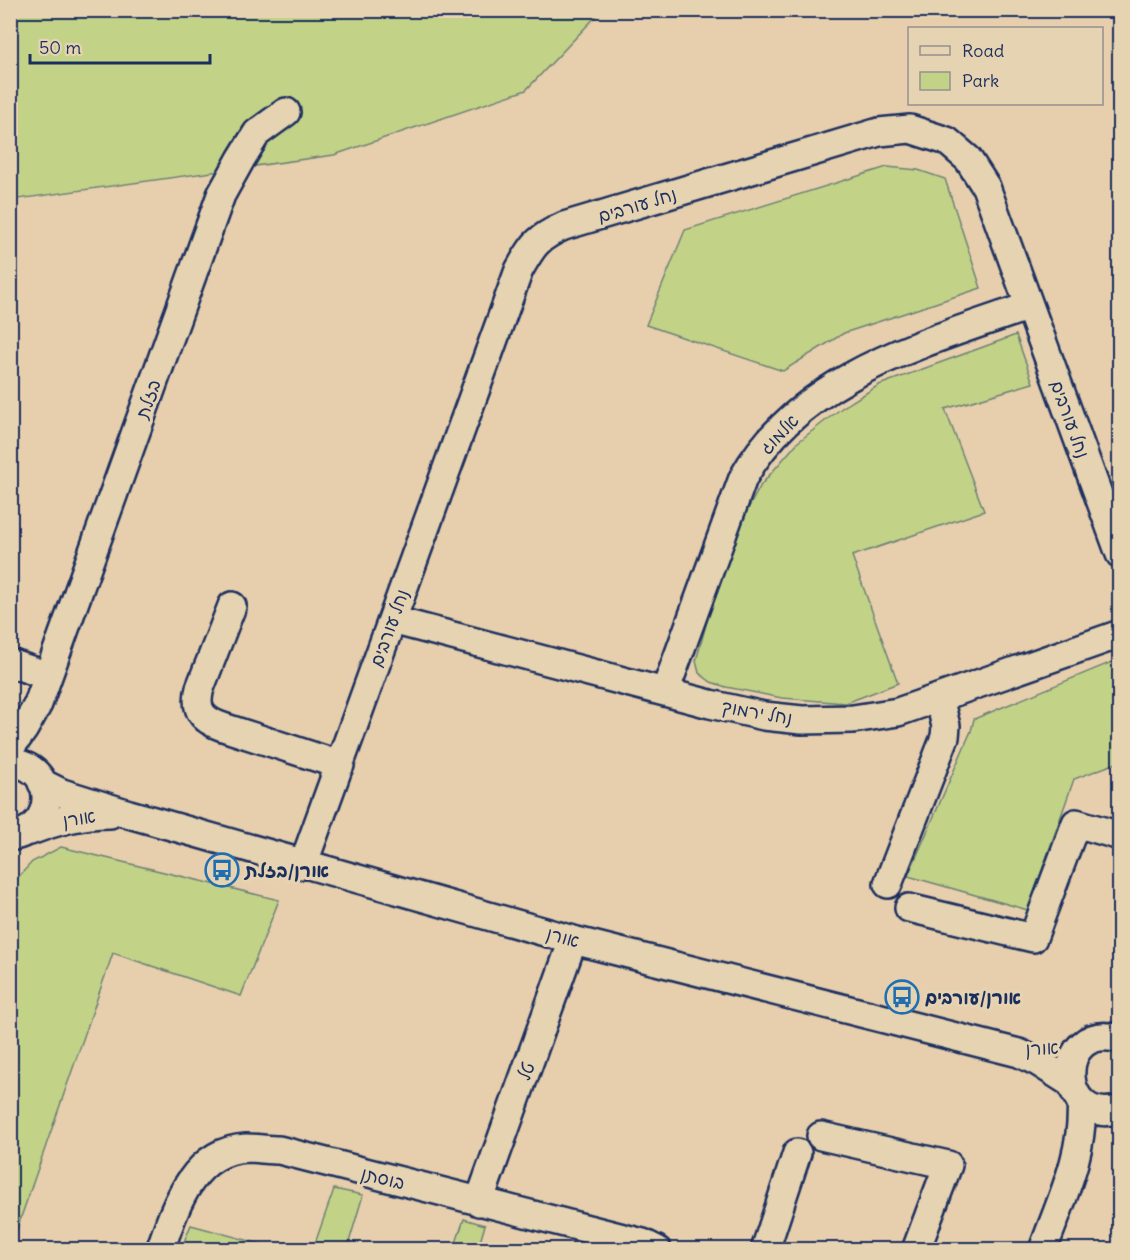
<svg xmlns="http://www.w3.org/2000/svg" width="1130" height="1260" font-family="Delius,'Playpen Sans Hebrew',sans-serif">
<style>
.green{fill:#c2d388;stroke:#6e8173;stroke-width:1.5}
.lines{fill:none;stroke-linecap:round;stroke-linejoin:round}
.minor-casing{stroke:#1b2f5e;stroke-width:32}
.minor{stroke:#e6d3b1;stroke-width:27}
.labels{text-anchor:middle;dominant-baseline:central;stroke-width:6;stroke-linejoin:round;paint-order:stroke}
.street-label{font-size:18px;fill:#1b2f5e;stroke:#e6d3b1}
.poi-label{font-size:18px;font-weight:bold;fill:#1b2f5e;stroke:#e6d3b1;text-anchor:start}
</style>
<rect width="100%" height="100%" fill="#e7cfad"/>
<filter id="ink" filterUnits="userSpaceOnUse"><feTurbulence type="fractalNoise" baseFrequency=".0167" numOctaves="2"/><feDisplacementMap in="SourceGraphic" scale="12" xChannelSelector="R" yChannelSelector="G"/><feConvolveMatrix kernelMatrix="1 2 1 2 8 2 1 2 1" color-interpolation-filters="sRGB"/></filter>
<g filter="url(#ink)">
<path class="green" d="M10 11H601L526 90 334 155 11 200Z
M887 167 918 170 945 179 981 288 844 333 783 371 646 325 685 230Z
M1016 335 1033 383 945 409 984 511 852 556 898 683 846 703 782 698 726 687 711 682 699 673 696 661 715 592 737 529 761 485 798 442 843 407 879 385Z
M1119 659V762L1074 779 1028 910 908 876 971 731 974 719Z
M61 847 279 900 241 996 113 953 11 1246V885L32 862Z
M334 1189 363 1195 347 1249H313Z
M464 1219 485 1225 478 1249H454Z
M191 1225 280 1249H181Z"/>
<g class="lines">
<defs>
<path id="minor" d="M232 606 200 688C194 710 202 720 223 727L340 765
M392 620 710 704 764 716 802 720 853 719 898 712 1120 634
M10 663 48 676
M665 692 743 478C801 374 926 343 1029 306
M10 748 24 729 38 704 221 195 241 159 257 133 286 112
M10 763C56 764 60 828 10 837
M42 783 62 793 129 814 573 940 1019 1053 1038 1062 1071 1083
M30 831C57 821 81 814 110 814
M303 865 519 270C533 245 537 238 564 226L879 132 910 129 947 141 968 159 986 187 1120 554
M888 884 945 737 946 726 939 698
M909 908 1033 938 1076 823 1120 836
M1120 1039C1052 1020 1057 1129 1120 1109
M821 1136 948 1165 916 1250
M479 1202 573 940
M160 1250C175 1208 192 1151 246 1148 256 1148 268 1150 279 1150L643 1243 657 1250
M765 1250 797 1153
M1043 1250C1060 1202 1085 1153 1081 1101"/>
</defs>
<use href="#minor" class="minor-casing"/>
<use href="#minor" class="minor"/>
</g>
</g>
<defs>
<symbol id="bus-ring" viewBox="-11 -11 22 22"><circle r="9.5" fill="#e6d3b1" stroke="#1f6fb2" stroke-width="1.5"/><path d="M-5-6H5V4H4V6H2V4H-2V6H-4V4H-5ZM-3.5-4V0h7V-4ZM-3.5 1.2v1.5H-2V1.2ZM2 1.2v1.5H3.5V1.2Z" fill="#1f6fb2"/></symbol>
</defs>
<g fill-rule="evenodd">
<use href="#bus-ring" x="203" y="851" width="38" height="38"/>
<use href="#bus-ring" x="883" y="978" width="38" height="38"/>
</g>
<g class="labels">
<g class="street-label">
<text transform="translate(637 205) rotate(-17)">נחל עורבים</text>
<text transform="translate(148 399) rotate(-70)">בזלת</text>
<text transform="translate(1070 419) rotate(70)">נחל עורבים</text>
<text transform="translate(779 434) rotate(-46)">אלמוג</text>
<text transform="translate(389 628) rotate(-70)">נחל עורבים</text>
<text transform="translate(757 712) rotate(10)">נחל ירמוך</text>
<text transform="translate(79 818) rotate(-9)">אורן</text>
<text transform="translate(563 937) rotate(15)">אורן</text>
<text transform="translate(1042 1048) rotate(-3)">אורן</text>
<text transform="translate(526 1071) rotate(-70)">טל</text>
<text transform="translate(383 1178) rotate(14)">בוסתן</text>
</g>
<g class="poi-label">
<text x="245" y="870">אורן/בזלת</text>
<text x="925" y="997">אורן/עורבים</text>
</g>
</g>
<rect width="1130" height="1260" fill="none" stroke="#e6d3b1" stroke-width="36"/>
<rect x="18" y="18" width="1094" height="1224" fill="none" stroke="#1b2f5e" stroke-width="2" filter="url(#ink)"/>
<rect x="908" y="27" width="195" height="78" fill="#e6d3b1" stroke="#959190" stroke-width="1.5"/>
<rect x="920" y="46" width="30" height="9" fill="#e6d3b1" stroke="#959190" stroke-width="1.5"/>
<text x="962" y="57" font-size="18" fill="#1b2f5e">Road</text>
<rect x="920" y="72" width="30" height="18" fill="#c2d388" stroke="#959190" stroke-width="1.5"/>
<text x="962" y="87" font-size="18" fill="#1b2f5e">Park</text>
<path d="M30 54v9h180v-9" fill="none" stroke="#1b2f5e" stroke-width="3"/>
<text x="39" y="54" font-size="18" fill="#1b2f5e" stroke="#e6d3b1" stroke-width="4.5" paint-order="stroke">50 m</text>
</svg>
